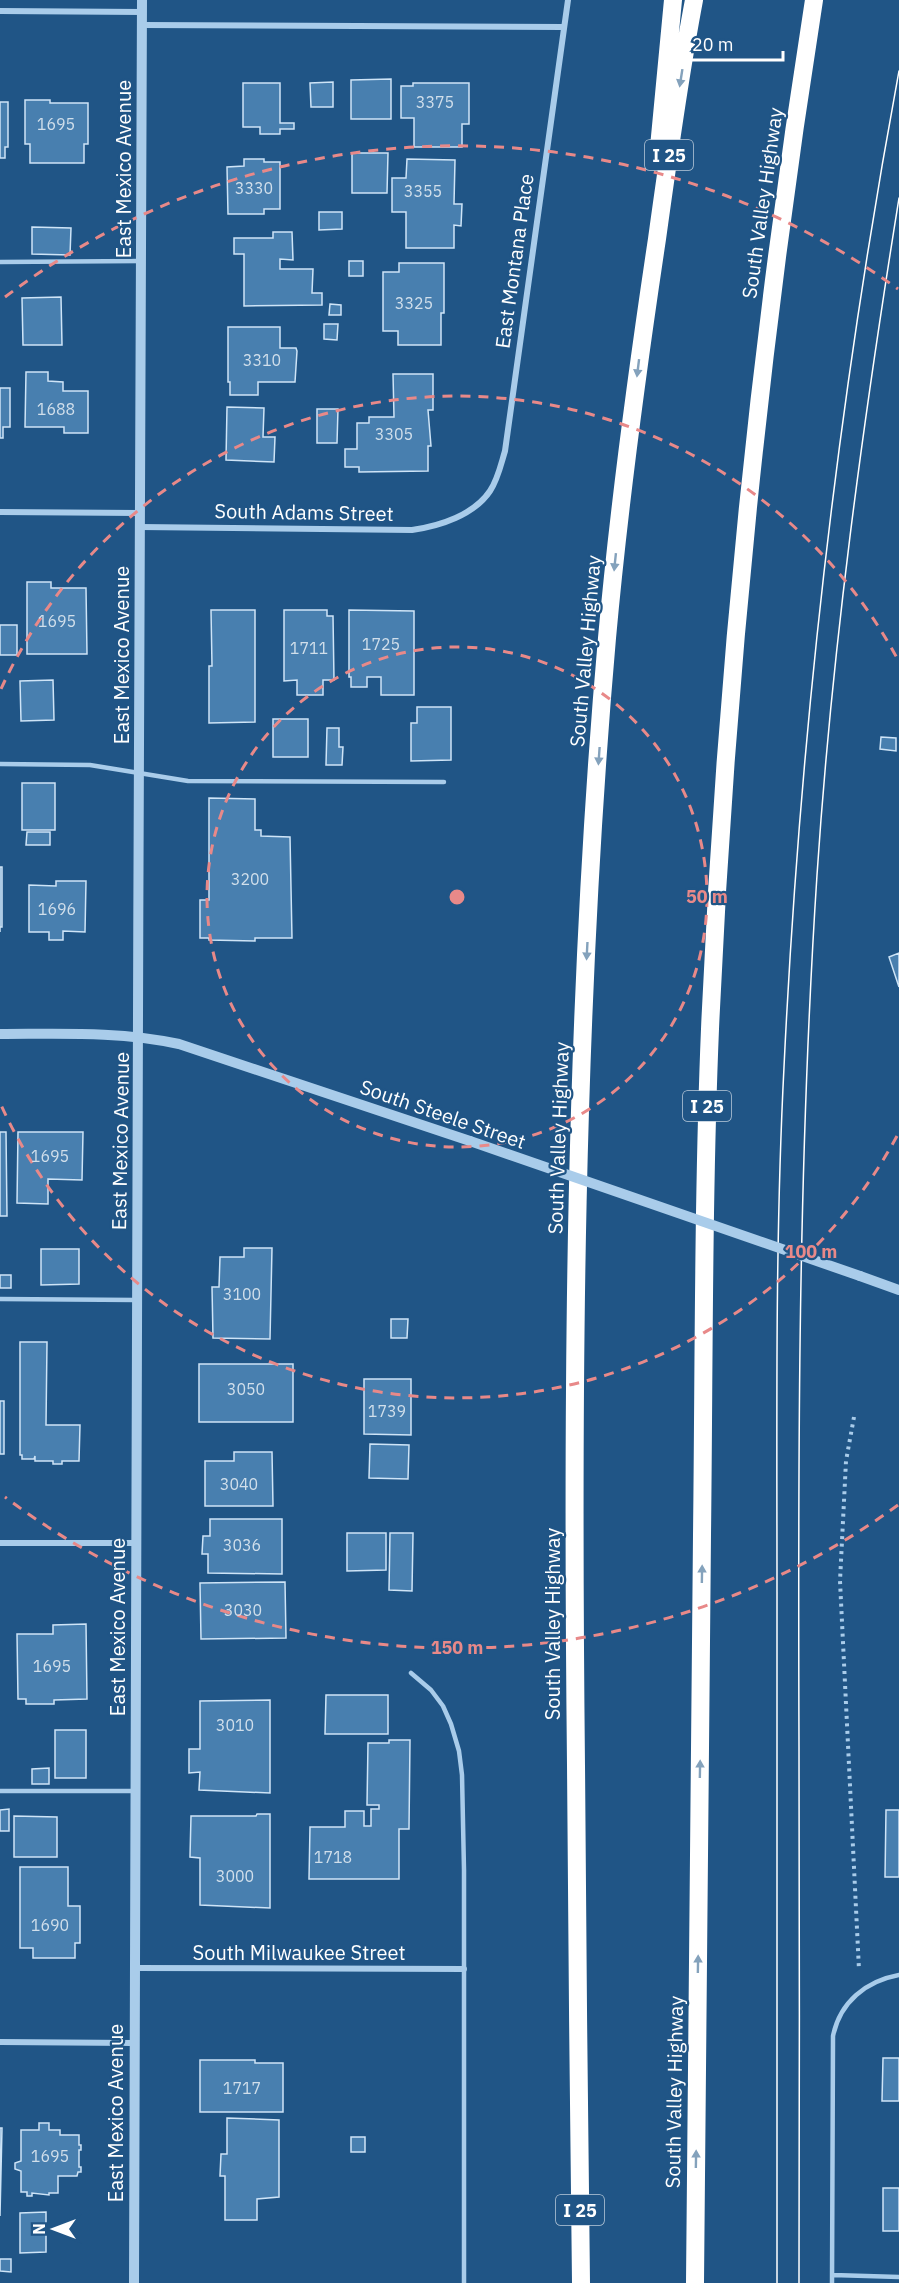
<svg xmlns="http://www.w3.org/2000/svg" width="899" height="2283" font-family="'IBM Plex Sans',sans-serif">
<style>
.building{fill:#487faf;stroke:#cee4f7;stroke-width:1.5}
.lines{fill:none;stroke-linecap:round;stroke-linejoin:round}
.path{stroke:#a9ccea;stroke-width:4;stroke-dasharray:3 4.5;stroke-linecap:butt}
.service{stroke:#a9ccea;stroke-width:4.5}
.minor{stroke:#a9ccea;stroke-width:6}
.tertiary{stroke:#a9ccea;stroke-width:10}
.motorway{stroke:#fff;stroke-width:18}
.tram{stroke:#fff;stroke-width:1.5}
.tertiary-bridge{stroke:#a9ccea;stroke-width:10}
.oneway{fill:#84a2bc}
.ring{fill:none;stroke:#e88989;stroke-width:3;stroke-dasharray:10 8}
.labels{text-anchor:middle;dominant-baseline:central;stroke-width:4.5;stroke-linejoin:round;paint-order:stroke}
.number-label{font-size:16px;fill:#d1dfeb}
.shield{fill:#205586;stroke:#bcccdb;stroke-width:1.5}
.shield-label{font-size:18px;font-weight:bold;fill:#fff}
.street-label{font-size:20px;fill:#fff;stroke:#205586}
.centre{fill:#e88989;stroke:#205586;stroke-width:3}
.ring-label{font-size:18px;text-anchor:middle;font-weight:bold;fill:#e88989;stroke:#205586;stroke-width:4.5;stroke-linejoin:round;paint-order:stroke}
</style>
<rect width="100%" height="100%" fill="#205586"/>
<path class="building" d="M391 79V119H351V80Z
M333 82V107H311L310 83Z
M243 83H280V123H294V129H280V134H260V127H243Z
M413 83H469V124H462V147H414V118H401V86H413Z
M25 100H50V103H88V144H84V163H30V144H25Z
M0 102H8V147H5V158H0Z
M352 153H388L387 193H352Z
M244 159H264V162H280V209H264V214H228L227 167 244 166Z
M407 159 455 160 454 204H462L461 226 454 225V248H406V212H392V178H406Z
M319 212H342V229L319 230Z
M32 227 71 228 70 255 32 254Z
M273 232H292L293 260 280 259V269H313L312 293H322V305L244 306V254H234V238H273Z
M349 261H363V276H349Z
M399 263H444V313H441V345H398V331H383V272H399Z
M61 297 62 345H23L22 298Z
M330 304 341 305V315H329Z
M324 324H338L337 340 324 339Z
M228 327H280V348H296L297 351 295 382H258V395H230V382H228Z
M26 372H48V381L63 382V391H88V433H64V427H25Z
M393 374H433V410H428L431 446H428V471L359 472V467H345V449H357V423H369V417H394Z
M0 388H10V427H3V438H0Z
M227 407 264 408 263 437H275L274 462 226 460Z
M317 409H338L337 443H317Z
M27 582H51V588H86L87 654H27Z
M211 610H255V722L209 723V666H212Z
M284 610H327V616H333L334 680H323V695H297V680L284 681Z
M349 610 414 611V695H381V677H367V687H351V677H349Z
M0 625H17V655H0Z
M53 680 54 720 21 721 20 681Z
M417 707H451V760L411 761V723H417Z
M273 719H308V757H273Z
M327 728H339V747H343L342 765H326Z
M881 737 896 738V751L880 749Z
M22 783H55V830H22Z
M209 798 255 799V830H261V836L290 837 292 938H255V941L209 940V938H200V900H209Z
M27 832H50V845H26Z
M0 867H2V927H0V932Z
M56 881H86L85 932 63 931V940H49V932H29V885L56 886Z
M899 953V987L889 957Z
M0 1132H6L7 1216H0Z
M18 1132H83L82 1180 48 1179V1204L17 1203Z
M244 1248H272L270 1339 213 1338 212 1287H219L220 1257H244Z
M41 1249H79V1284L41 1285Z
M0 1275H11V1288H0Z
M391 1319H408L407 1338H391Z
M20 1342H47L46 1425H80L79 1461H62V1464H53V1461H35V1456L34 1459H22V1455H20Z
M199 1364H293V1422H199Z
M364 1379H411V1435L364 1434Z
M0 1401H4V1454H0Z
M370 1444 409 1445 408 1479 369 1478Z
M234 1452H272L273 1506H205V1461H234Z
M210 1519H282V1574L208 1573V1554H202L203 1536H210Z
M347 1533H386V1570L347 1571Z
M390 1533H413L412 1591 389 1590Z
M285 1582 286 1638 201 1639 200 1583Z
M86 1624 87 1699 54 1700V1704H26V1699H18L17 1634H53V1625Z
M326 1695H388V1734H325Z
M270 1700V1793L199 1790 200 1772 189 1773V1749H200V1701Z
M55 1730H86V1778H55Z
M389 1740H410L409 1829H399V1879H309L310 1827H345V1811H364V1826H371V1809H379V1805H367L368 1743H389Z
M49 1768V1784H32V1769Z
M9 1809V1831H0V1810Z
M886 1810H899V1877H885Z
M257 1814H270V1908L200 1905V1858L190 1857 191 1816H256Z
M14 1816 57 1817V1857H14Z
M20 1867H68V1906H80V1943H75V1958H33V1948H20Z
M883 2058H899V2101H882Z
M200 2060H255V2063H283V2112H200Z
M227 2118 279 2120V2197L257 2199V2220H225V2176H220L221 2154H227Z
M39 2123H49V2130H60V2135H79V2145H81V2150H79V2167H81V2172H78L77 2176H58V2193H49V2195L32 2193V2196H27V2192H21V2171L15 2169V2163L21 2161V2130H39Z
M0 2128H2L0 2216Z
M351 2137H365V2152H351Z
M883 2188H899V2231H883Z
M46 2212V2252L20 2253V2213Z
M0 2259H11V2272L0 2271Z"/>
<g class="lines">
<path class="path" d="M854 1417 846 1461 840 1581 859 1970"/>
<path class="service" d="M0 262 141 261
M0 764 90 765 188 781 444 782
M0 1299 136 1300
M411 1673 431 1690 443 1706 451 1724 459 1751 462 1775 464 1870V2283
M0 1791H134
M833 2275 899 2277
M832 2283 833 2036C840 2002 866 1981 899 1975"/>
<path class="minor" d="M0 11 142 12
M142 25 563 27
M0 512 139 513
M140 527 412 530C440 526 474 515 490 491 498 479 501 464 505 451L568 0
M0 1543H136
M134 1968 464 1969
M0 2042 133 2043"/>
<path class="tertiary" d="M0 1034C60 1034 120 1031 179 1044L470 1141
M860 1276 899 1290
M134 2283C134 1522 140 761 142 0"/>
<path class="motorway" d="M659 147 673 0
M581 2283C579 2110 577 1938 576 1765 572 1390 574 1013 607 638 619 505 637 372 657 239 668 159 679 79 694 0
M695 2283C697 2034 700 1785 702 1535 704 1367 703 1198 710 1029 725 685 760 341 814 0"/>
<path class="tram" d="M777 2283C777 2053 777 1822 777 1592 777 1417 775 1242 784 1067 800 733 838 400 899 71
M799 2283C799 2104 800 1926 799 1747 798 1456 798 1166 817 875 832 648 863 422 899 198"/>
<path class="tertiary-bridge" d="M470 1141 860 1276"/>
</g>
<defs><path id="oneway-solid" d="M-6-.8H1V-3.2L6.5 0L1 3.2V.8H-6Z" transform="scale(1.5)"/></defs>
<g class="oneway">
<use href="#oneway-solid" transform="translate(681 78) rotate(99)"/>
<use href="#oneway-solid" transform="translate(638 368) rotate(97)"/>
<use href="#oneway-solid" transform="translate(615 562) rotate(96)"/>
<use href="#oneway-solid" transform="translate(599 756) rotate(94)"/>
<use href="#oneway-solid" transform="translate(587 951) rotate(93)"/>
<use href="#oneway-solid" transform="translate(702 1574) rotate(-89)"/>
<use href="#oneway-solid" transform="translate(700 1769) rotate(-89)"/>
<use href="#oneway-solid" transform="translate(698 1964) rotate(-89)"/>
<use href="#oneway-solid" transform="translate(696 2159) rotate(-89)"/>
</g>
<g class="ring">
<circle cx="457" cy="897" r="250"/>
<path d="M897 1136A501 501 0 0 1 1 1105M1 689A501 501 0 0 1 897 658"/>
<path d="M898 1505A751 751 0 0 1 5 1497M5 297A751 751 0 0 1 898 289"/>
</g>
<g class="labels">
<g class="number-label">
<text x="435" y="102">3375</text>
<text x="56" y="124">1695</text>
<text x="254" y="188">3330</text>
<text x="423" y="191">3355</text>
<text x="414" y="303">3325</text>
<text x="262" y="360">3310</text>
<text x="56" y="409">1688</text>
<text x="394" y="434">3305</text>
<text x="57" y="621">1695</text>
<text x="381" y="644">1725</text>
<text x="309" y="648">1711</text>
<text x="250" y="879">3200</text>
<text x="57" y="909">1696</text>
<text x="50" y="1156">1695</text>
<text x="242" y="1294">3100</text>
<text x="246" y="1389">3050</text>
<text x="387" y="1411">1739</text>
<text x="239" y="1484">3040</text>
<text x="242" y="1545">3036</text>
<text x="243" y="1610">3030</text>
<text x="52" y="1666">1695</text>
<text x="235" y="1725">3010</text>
<text x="333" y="1857">1718</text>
<text x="235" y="1876">3000</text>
<text x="50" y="1925">1690</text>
<text x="242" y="2088">1717</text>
<text x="50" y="2156">1695</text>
</g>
<g class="shield">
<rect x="645" y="140" width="48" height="30" rx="4.5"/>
<rect x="683" y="1091" width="48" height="30" rx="4.5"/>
<rect x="556" y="2195" width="48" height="30" rx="4.5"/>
</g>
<g class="shield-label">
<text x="669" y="155">I 25</text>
<text x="707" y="1106">I 25</text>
<text x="580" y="2210">I 25</text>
</g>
<g class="street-label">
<text transform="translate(123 169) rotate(-90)">East Mexico Avenue</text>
<text transform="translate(762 203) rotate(-82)">South Valley Highway</text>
<text transform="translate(514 261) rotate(-82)">East Montana Place</text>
<text transform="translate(304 512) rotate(1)">South Adams Street</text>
<text transform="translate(585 651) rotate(-85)">South Valley Highway</text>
<text transform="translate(121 655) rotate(-90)">East Mexico Avenue</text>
<text transform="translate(443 1114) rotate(19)">South Steele Street</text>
<text transform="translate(558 1138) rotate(-88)">South Valley Highway</text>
<text transform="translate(120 1141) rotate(-89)">East Mexico Avenue</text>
<text transform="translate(552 1624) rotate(-90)">South Valley Highway</text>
<text transform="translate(117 1627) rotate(-90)">East Mexico Avenue</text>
<text x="299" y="1952">South Milwaukee Street</text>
<text transform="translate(674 2092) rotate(-89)">South Valley Highway</text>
<text transform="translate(115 2113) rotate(-90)">East Mexico Avenue</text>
</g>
</g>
<circle cx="457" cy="897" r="9" class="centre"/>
<g class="ring-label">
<text x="707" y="903">50 m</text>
<text x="811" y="1258">100 m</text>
<text x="457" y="1654">150 m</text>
</g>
<g transform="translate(54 2229) rotate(270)" stroke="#205586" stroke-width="4.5" paint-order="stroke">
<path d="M0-4.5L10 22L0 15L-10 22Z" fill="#ffffff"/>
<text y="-9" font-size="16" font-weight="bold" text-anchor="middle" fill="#ffffff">N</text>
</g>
<path d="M683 51v9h100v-9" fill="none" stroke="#ffffff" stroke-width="3"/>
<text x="692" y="51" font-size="18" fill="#ffffff" stroke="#205586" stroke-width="4.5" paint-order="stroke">20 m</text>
</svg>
